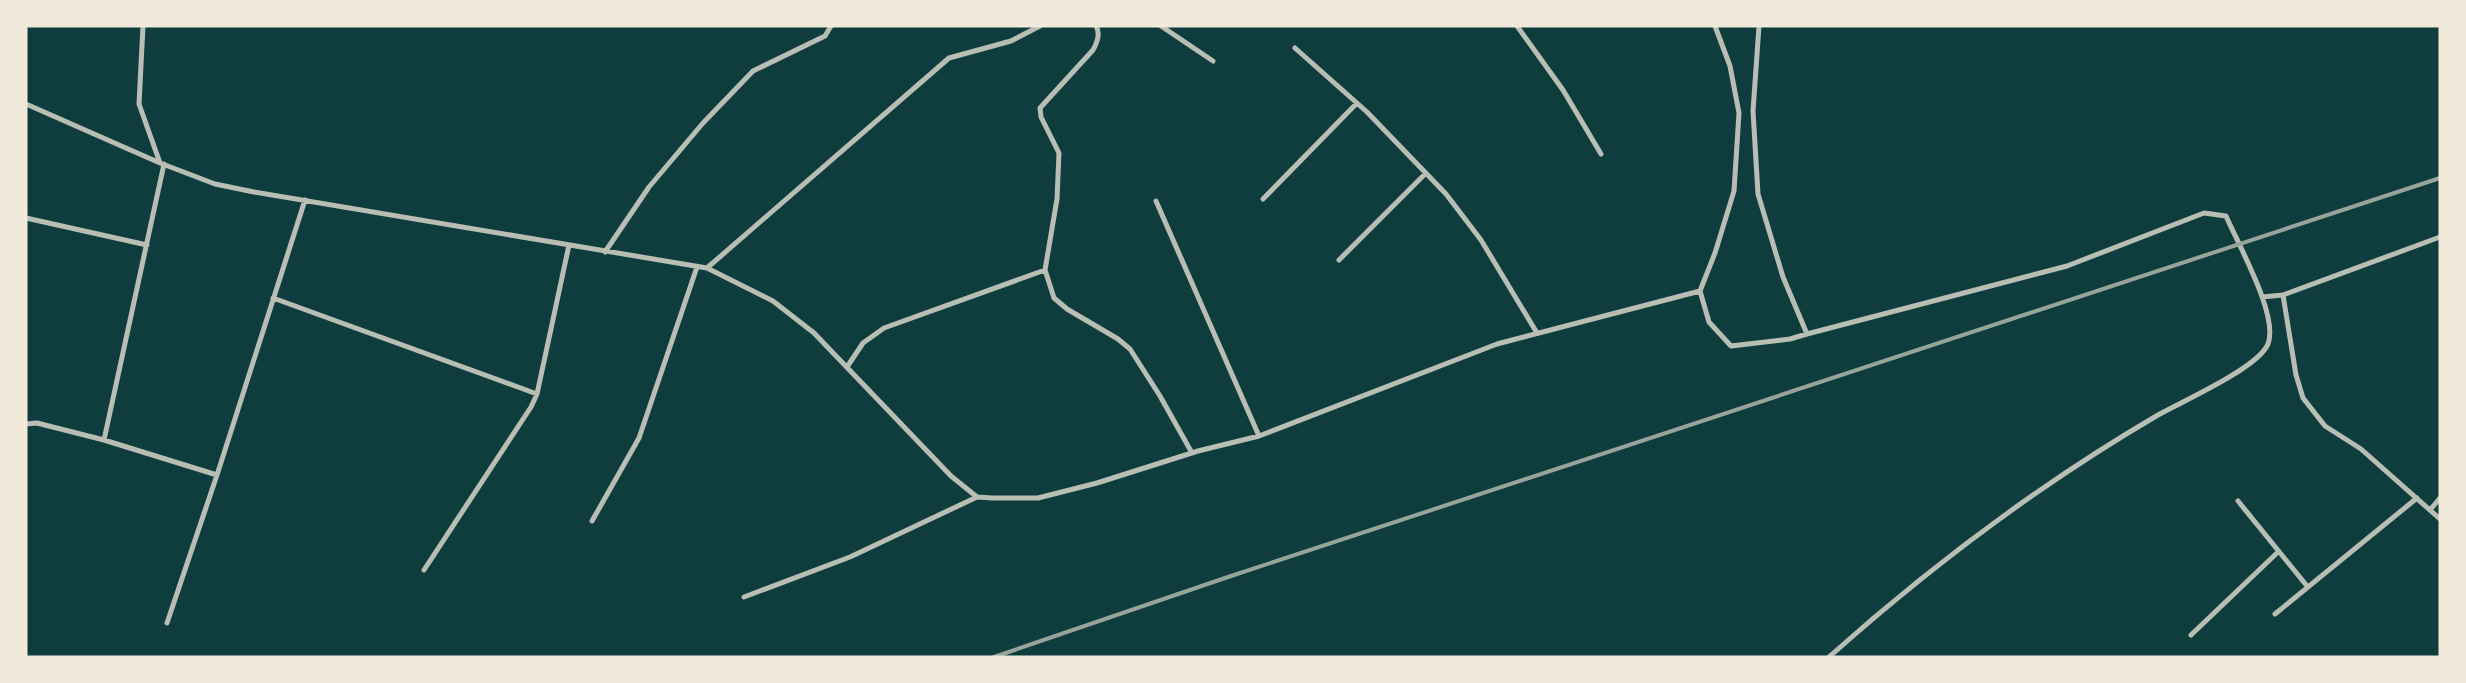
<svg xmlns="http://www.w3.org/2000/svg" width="2466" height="683" font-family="Manrope,sans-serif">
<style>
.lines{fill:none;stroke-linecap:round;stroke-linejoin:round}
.minor{stroke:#b8beb3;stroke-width:5}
.rail{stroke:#97a49c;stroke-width:4}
</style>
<rect width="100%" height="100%" fill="#0f3d3e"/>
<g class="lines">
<path class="minor" d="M143 26 139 104 160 163 215 184 254 192 707 268 773 301 814 333 951 476 977 497 992 498H1038L1097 483 1198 451 1259 436 1497 344 1700 291
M1096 26C1101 34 1097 43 1093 50L1040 108 1041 117 1059 153 1057 199 1045 270 1054 298 1067 309 1118 339 1130 349 1160 396 1192 453
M1161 26 1213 61
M1517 26 1563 90 1601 154
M1715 26 1730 66 1739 113 1734 191 1715 253 1700 291 1709 322 1731 346 1790 339 1807 334
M1759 26 1753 111 1758 194 1783 277 1807 334 2067 266 2204 213 2226 216C2238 244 2279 316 2268 344 2258 368 2183 401 2158 415 2040 484 1931 566 1829 657
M1295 48 1367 112 1446 194 1481 240 1537 333
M26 104 160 163
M1263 199 1357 103
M1156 201 1259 436
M26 218 147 245
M605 252 649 187 703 123 753 71 825 36 831 26
M1339 260 1426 173
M707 268 949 58 1011 41 1040 26
M2283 295 2296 375 2303 398 2325 426 2361 449 2440 519
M2262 297 2283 295 2440 237
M273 298 537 394
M847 367 863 343 884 328 1045 270
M26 424 37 423 104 440 217 475
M104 440 164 164
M2238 501 2307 586
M2430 510 2440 498
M592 521 639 438 697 267
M424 570 531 407 537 394 569 245
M744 597 850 557 977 497
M2275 614 2417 498
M167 623 217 475 305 200
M2191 635 2278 552"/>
<path class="rail" d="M994 657 1228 577 2440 178"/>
</g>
<rect width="2466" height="683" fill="none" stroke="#f1e9da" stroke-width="55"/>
</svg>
